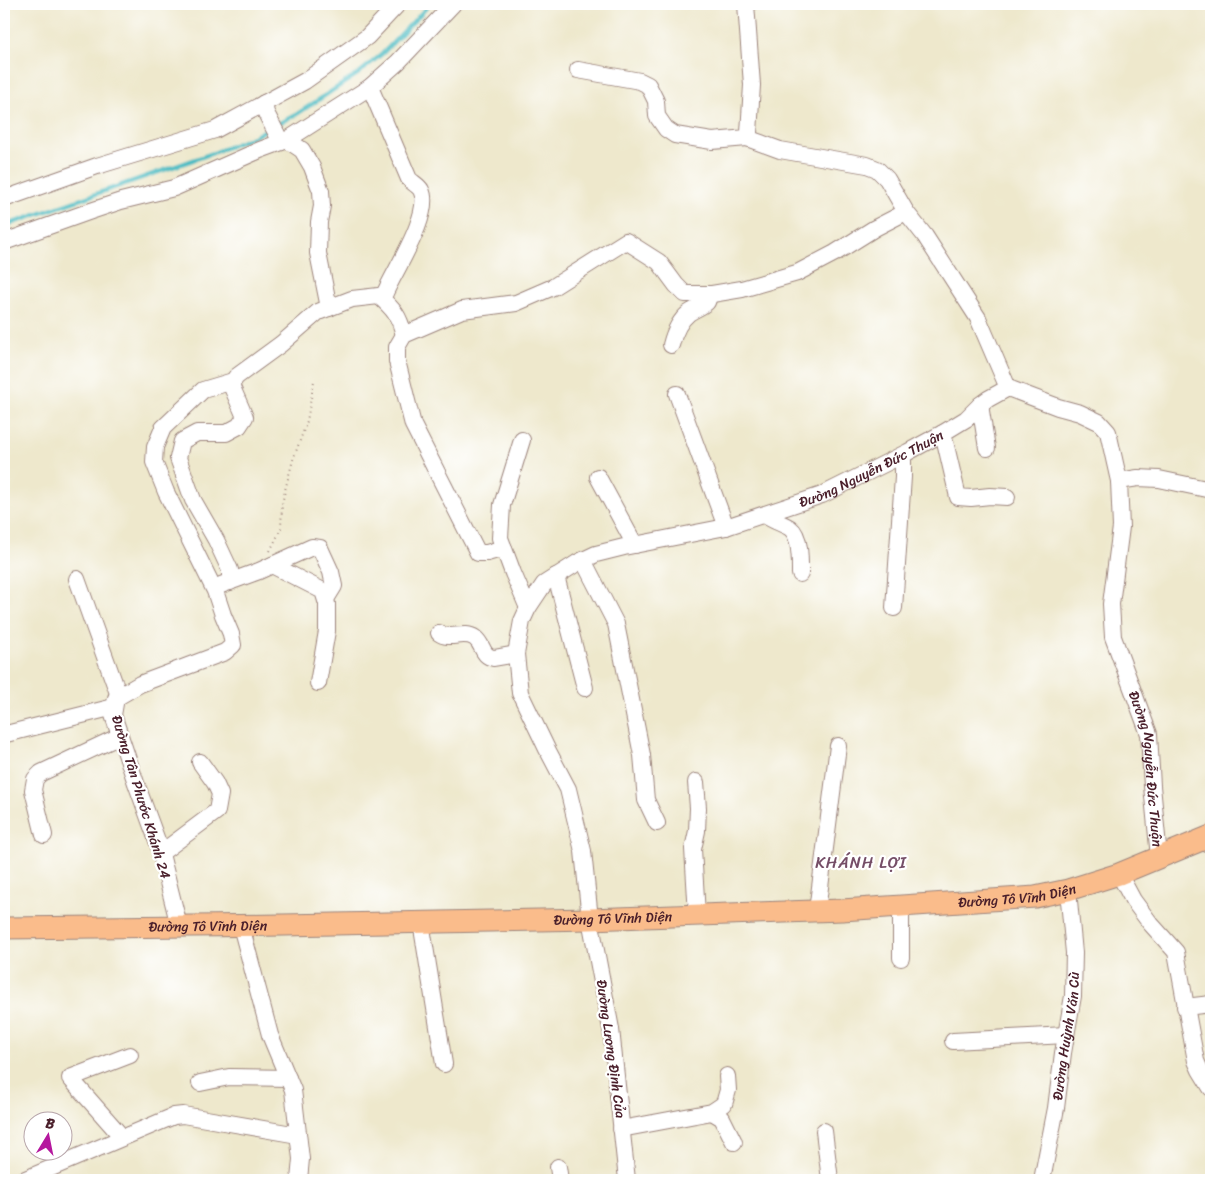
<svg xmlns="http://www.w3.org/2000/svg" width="1215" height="1184" font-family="Sriracha,sans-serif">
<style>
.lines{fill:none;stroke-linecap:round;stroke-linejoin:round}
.stream{stroke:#4dbcc3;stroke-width:4}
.minor-casing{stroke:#9c847c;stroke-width:18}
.major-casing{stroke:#9c847c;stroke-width:23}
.path{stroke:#9c847c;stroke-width:2;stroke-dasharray:1 4;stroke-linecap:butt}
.minor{stroke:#fff;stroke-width:16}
.major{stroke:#fabc8b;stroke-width:21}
.labels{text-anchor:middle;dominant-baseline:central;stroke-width:4.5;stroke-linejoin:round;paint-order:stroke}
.street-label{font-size:14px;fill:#4a1f2b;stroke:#fff}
.quarter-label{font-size:16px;letter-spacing:1px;fill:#754e67;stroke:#fff}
</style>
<rect width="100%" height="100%" fill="#fff"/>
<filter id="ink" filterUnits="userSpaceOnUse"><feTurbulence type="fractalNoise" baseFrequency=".02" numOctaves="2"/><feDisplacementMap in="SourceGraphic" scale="10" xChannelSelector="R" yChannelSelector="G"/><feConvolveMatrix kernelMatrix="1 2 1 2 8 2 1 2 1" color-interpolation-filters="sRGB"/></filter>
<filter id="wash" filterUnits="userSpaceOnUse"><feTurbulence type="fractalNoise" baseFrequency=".0096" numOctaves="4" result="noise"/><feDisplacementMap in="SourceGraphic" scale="20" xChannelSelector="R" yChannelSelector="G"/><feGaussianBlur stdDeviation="1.12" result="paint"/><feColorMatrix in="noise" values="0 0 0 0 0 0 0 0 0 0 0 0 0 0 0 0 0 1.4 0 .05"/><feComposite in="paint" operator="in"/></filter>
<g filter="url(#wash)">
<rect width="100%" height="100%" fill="#eee8cc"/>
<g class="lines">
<path class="stream" d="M277 124 297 114 359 73 382 54 430 4
M4 226 213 153 255 136 269 128"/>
</g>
</g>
<g filter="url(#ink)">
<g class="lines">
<defs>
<g id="minor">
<path d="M578 70 640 81 648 85 656 101 657 116 666 129 675 135 712 141 747 138 749 133 752 85 746 4"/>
<path d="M264 103 266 113 281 142"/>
<path d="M747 138 780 150 867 165 877 169 887 179 906 212 925 236 978 318 1008 388"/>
<path d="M287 140 302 150 312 167 321 191 322 206 319 222 318 253 329 308"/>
<path d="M4 199 97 166 215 130 305 81 367 37 398 4"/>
<path d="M4 242 91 211 121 201 174 188 260 150 287 140 370 87 398 62 453 4"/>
<path d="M379 296C394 310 399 315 404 335"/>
<path d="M671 345C674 333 679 321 689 313 695 309 701 307 707 302L710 294"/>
<path d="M677 394 726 527"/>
<path d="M980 405 987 448"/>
<path d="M943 433 958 497 971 498 990 496 1007 497"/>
<path d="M522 440 502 505 500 538 513 573 528 608"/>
<path d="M598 477 635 545"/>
<path d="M1119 481 1138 478 1159 479 1211 490"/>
<path d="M765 515C773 521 782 523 790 528 801 536 800 561 800 574"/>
<path d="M504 548 487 553H478L413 425 397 361V347L404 335 462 310 516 303 553 287 626 241 659 262 676 285 685 294H712L742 289 797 273 835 253 875 228 906 212"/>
<path d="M583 560 616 624 642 755 646 800 657 823"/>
<path d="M272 565 323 591 327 604V631L318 683"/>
<path d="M556 576 585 688"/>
<path d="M77 579 119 696"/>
<path d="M230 582V570L216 540 193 500 178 458 182 441 197 433H226L239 426 245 417 231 385 236 377 281 344 318 312 352 299 379 296 382 295 385 293C395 270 433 212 421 190 419 186 413 183 409 179L370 87"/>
<path d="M221 585 259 571 312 547 320 548 331 572 334 586 326 599"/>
<path d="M894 608 903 477V461L901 456"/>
<path d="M439 633C450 641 464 630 475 638 484 645 481 656 494 658L516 654"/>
<path d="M6 734 114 707"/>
<path d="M696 782 698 808 697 831 693 849 697 915"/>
<path d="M44 835 33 790 35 779 41 773 120 736"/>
<path d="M161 853 217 811 220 794 215 783 200 762"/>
<path d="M1119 874 1133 900 1150 923 1176 952 1196 1061 1200 1070 1211 1088"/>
<path d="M901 906V958"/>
<path d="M817 911 838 746"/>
<path d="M421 922 444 1064"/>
<path d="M179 926 159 846 136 783 113 715 116 698 140 684 225 652 233 645 231 634 223 615 215 591 166 492 154 462 155 447 163 428 203 390 233 381"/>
<path d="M241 926 270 1035 293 1090 301 1159 299 1180"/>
<path d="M1185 1007 1211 1004"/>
<path d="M953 1041 1066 1035"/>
<path d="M200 1083 229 1077 288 1078"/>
<path d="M712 1112 722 1118 734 1142"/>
<path d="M621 1129 712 1112 724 1104 728 1090 727 1076"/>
<path d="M824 1131 830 1180"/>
<path d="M122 1137 70 1078 130 1055"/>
<path d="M558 1167 560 1180"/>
<path d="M23 1180 174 1116 183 1115 298 1135"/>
<path id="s1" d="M627 1180 611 1029 590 919 583 851 568 789 547 749 520 693 516 654 522 621 528 608 544 584 577 563 596 554 624 547 726 527 822 495 908 452 943 433 966 419 980 405 988 399 1008 388 1058 407 1080 413 1099 422 1108 432 1119 481 1121 527 1111 604 1113 637 1149 734 1152 786 1159 857"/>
<path id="s2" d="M1042 1180 1056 1108 1063 1053 1073 996 1074 953 1068 890"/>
</g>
<g id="major">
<path id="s3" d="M4 928 283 925 590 919 842 910 1035 897 1068 890 1119 874 1211 836"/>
</g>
</defs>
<use href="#minor" class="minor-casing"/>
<use href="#major" class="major-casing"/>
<path class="path" d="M270 551 281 529 282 504 286 486 293 460 307 421 314 381"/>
<use href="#minor" class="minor"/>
<use href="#major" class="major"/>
</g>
</g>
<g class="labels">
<g class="street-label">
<text stroke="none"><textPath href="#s1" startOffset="969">Đường Nguyễn Đức Thuận</textPath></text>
<text stroke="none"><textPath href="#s1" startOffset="1584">Đường Nguyễn Đức Thuận</textPath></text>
<text transform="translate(141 797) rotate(73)">Đường Tân Phước Khánh 24</text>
<text stroke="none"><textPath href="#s3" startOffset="1014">Đường Tô Vĩnh Diện</textPath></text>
<text stroke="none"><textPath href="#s3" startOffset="609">Đường Tô Vĩnh Diện</textPath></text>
<text stroke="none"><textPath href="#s3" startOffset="204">Đường Tô Vĩnh Diện</textPath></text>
<text stroke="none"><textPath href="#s2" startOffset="146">Đường Huỳnh Văn Cù</textPath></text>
<text transform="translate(611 1049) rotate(82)">Đường Lương Định Của</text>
</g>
<g class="quarter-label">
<text x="861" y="862">KHÁNH LỢI</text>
</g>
</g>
<rect width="1215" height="1184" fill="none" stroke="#fff" stroke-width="20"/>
<g transform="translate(48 1136) rotate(10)"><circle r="24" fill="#ffffff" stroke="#b7a5aa"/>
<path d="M0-4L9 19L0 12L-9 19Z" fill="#b5179e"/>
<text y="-8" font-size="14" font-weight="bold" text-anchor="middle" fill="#4a1f2b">B</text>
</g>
</svg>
